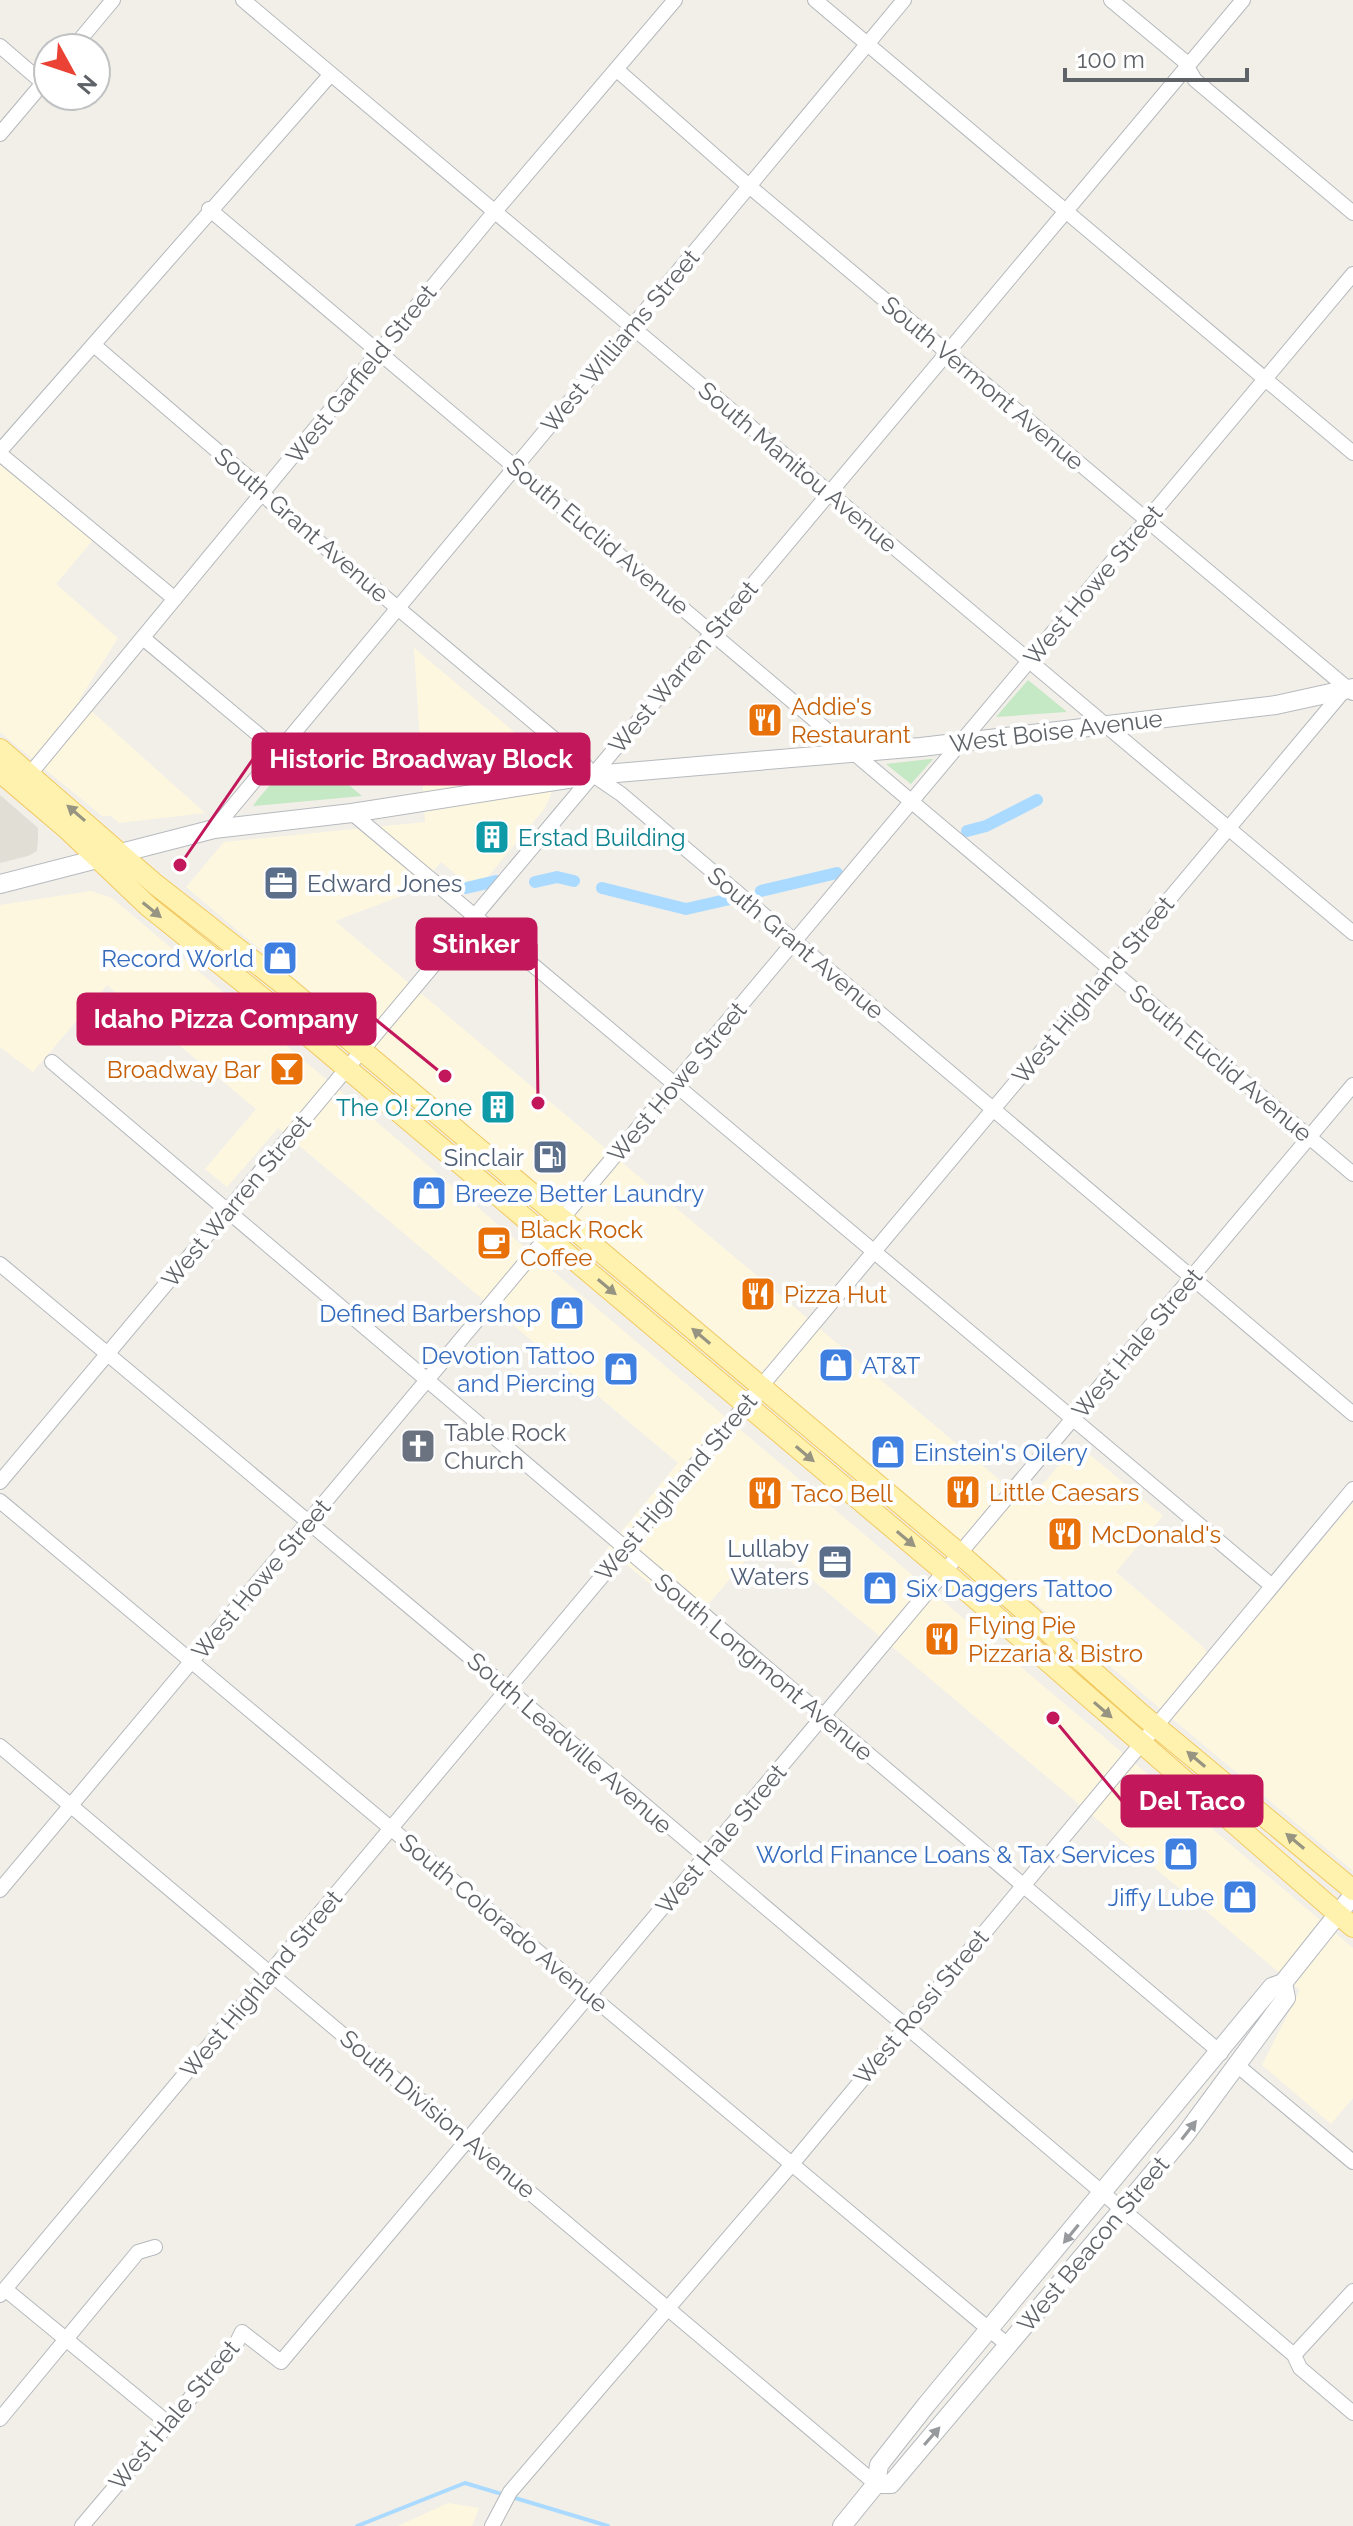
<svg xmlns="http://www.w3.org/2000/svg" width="1353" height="2526" font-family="Raleway,sans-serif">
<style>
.commercial{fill:#fef7e0}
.education{fill:#e1ded6}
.green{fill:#c5e8c5}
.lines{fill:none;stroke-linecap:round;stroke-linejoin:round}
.stream{stroke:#aadaff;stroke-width:4}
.canal{stroke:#aadaff;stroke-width:12}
.street-casing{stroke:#b5b8bc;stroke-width:16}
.secondary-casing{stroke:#b6babf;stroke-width:20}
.primary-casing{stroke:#f2c960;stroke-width:22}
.street{stroke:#fff;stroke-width:14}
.secondary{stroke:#fff;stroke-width:18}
.primary{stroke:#fff2af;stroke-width:20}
.oneway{fill:#979581}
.oneway2{fill:#979a9d}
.labels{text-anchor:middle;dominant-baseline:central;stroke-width:8;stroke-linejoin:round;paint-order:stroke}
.street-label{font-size:24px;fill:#5f6368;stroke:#fff}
.food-label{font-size:24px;fill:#c56008;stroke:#fff;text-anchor:start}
.culture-label{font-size:24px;fill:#0d838f;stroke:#fff;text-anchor:start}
.service-label{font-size:24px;fill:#4e5e75;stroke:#fff;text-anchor:end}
.shop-label{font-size:24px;fill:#366cbe;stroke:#fff;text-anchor:end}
.worship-label{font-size:24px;fill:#5b616d;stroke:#fff;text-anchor:start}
.leader{fill:none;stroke:#c2185b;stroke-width:3}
.callout-dot{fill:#c2185b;stroke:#fff;stroke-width:3}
.callout{fill:#c2185b;stroke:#c2185b;stroke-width:3}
.callout-label{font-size:26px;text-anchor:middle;font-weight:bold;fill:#fff}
</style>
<rect width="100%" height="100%" fill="#f1efe8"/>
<path class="commercial" d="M0 464 93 540 56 584 118 638 79 700 205 813 119 823 111 816H102L0 732Z
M414 648 561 771 545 808 476 891 441 862 417 890 335 921 1027 1503 1077 1444 1163 1516 1116 1572 1201 1645 1217 1665 1353 1503V1871L186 887 224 842 425 822Z
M91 891 112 898 1353 1948V2098L1331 2124 1262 2065 1300 1990 764 1539 695 1620 607 1549 678 1463 278 1128 227 1187 205 1169 256 1109 107 985 33 1072 0 1047V905Z
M448 2503 479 2508 472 2526H398Z"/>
<path class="education" d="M0 795 38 828V839L37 851 28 856 0 863Z"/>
<path class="green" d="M1028 680 1066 711V712L996 717Z
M303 747 362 796 253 806 258 799Z
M933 759 911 784 886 764 930 759Z"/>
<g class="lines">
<path class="stream" d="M357 2526 465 2483 608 2526"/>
<path class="canal" d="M967 831 986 826 1037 800
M535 882 557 877 574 881
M466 888 496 881
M602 888 686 909 730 899
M761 891 837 873"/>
<defs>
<path id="street" d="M243 0 1353 933
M815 0 1353 453
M1111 0 1183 60 1195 80 1353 213
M0 46 43 83
M73 48 113 0
M616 69 749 186 1353 693
M0 134 48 77
M209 209 1353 1174
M95 346 257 485 270 501 584 764 593 775 621 794 1353 1414
M0 451 331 74
M0 454 175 599
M143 638 278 751
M25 780 486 222 675 0
M352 813 1272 1586
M214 829 904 0
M52 1062 1221 2053
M0 1264 496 1679 1294 2355 1300 2368 1353 2413
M0 1482 1243 0
M0 1501 1009 2346
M0 1746 876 2484
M0 1890 1353 274
M1238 2066 1353 2162
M5 2289 169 2424
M0 2295 1346 688
M1294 2355 1353 2291
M0 2419 138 2252 155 2247
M82 2526 236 2344 242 2332 281 2362 1353 1085
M492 2526 510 2492 792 2164 1353 1489"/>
<path id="secondary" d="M0 884 214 829 352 813 593 775 921 747 1276 705 1353 688
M876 2484H891L1185 2135 1286 1998 1283 1983
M842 2526 876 2484 879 2465 927 2404 1272 1987 1283 1983 1353 1895"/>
<path id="primary" d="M0 749 155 884 288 988 562 1219 960 1554 1141 1714 1353 1890
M0 772 66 828 149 907 274 1007 945 1572 1353 1927"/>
</defs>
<use href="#street" class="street-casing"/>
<use href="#secondary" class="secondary-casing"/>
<use href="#primary" class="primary-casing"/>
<use href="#street" class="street"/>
<use href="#secondary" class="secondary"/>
<use href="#primary" class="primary"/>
</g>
<defs><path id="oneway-solid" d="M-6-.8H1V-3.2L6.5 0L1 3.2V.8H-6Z" transform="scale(2)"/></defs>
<g class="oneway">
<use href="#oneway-solid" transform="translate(76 813) rotate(-139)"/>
<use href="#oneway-solid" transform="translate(152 910) rotate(39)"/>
<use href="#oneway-solid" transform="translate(607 1287) rotate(40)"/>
<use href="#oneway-solid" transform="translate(701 1336) rotate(-140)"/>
<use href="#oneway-solid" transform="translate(805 1454) rotate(40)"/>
<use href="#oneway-solid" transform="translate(906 1539) rotate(40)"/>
<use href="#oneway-solid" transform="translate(1103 1710) rotate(41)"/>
<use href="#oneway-solid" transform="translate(1196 1759) rotate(-140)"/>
<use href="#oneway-solid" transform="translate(1295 1841) rotate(-140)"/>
</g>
<g class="oneway2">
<use href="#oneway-solid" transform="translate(1189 2130) rotate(-52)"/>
<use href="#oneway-solid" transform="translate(1071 2234) rotate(129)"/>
<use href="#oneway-solid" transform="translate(932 2436) rotate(-49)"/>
</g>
<defs>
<symbol id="restaurant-square" viewBox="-11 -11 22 22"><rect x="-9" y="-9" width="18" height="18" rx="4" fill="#e8710a" stroke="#fff"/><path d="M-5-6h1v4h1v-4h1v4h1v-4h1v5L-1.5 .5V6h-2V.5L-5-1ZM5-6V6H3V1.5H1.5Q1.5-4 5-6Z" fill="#fff"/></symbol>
<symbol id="building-square" viewBox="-11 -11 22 22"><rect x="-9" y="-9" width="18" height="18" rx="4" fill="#0f9aa8" stroke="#fff"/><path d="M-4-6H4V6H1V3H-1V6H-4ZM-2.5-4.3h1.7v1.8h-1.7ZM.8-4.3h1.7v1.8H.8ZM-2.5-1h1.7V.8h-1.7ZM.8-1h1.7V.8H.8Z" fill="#fff"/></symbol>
<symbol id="office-square" viewBox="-11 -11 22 22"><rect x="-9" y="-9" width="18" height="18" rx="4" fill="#5c6f8a" stroke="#fff"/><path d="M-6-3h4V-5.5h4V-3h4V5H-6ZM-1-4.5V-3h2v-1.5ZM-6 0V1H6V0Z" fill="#fff"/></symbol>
<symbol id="shop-square" viewBox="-11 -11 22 22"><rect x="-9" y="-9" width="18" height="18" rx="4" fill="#3f7fe0" stroke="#fff"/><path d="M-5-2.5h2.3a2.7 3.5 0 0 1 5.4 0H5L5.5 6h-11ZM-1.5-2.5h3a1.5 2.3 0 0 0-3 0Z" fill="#fff"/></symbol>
<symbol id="bar-square" viewBox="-11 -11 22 22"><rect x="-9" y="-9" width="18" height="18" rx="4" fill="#e8710a" stroke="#fff"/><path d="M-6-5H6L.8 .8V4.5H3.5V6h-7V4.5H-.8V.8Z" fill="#fff"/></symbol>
<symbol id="fuel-square" viewBox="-11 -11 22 22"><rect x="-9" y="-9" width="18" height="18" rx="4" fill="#5c6f8a" stroke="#fff"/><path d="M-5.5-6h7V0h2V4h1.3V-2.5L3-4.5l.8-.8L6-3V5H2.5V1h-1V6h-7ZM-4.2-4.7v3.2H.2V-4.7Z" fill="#fff"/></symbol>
<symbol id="cafe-square" viewBox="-11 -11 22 22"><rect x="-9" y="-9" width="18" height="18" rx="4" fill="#e8710a" stroke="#fff"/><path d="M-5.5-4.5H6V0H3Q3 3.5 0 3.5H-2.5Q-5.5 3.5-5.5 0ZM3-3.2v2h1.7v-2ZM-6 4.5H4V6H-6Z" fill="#fff"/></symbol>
<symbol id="church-square" viewBox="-11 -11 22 22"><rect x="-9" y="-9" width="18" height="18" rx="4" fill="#6b7280" stroke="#fff"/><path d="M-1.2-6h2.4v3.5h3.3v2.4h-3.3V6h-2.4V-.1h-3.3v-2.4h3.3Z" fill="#fff"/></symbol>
</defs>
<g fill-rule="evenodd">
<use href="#restaurant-square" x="745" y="700" width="40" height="40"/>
<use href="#building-square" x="472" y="817" width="40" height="40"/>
<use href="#office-square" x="261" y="863" width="40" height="40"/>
<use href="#shop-square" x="260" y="938" width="40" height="40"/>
<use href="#bar-square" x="267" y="1049" width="40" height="40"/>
<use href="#building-square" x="478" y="1087" width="40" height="40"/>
<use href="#fuel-square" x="530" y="1137" width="40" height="40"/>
<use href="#shop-square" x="409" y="1173" width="40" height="40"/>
<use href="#cafe-square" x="474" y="1223" width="40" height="40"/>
<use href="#restaurant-square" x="738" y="1274" width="40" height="40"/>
<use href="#shop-square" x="547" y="1293" width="40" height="40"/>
<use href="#shop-square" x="816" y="1345" width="40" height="40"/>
<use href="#shop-square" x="601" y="1349" width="40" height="40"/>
<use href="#church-square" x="398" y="1426" width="40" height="40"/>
<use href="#shop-square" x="868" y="1432" width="40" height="40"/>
<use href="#restaurant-square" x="943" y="1472" width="40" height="40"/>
<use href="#restaurant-square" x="745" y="1473" width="40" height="40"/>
<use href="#restaurant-square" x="1045" y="1514" width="40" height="40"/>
<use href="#office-square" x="815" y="1542" width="40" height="40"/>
<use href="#shop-square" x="860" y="1568" width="40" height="40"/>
<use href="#restaurant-square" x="922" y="1619" width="40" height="40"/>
<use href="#shop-square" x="1161" y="1834" width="40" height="40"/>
<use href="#shop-square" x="1220" y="1877" width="40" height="40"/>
</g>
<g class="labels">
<g class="street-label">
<text transform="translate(620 341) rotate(-50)">West Williams Street</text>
<text transform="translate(361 374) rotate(-51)">West Garfield Street</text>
<text transform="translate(983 383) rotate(40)">South Vermont Avenue</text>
<text transform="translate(798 467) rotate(40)">South Manitou Avenue</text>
<text transform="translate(302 525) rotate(41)">South Grant Avenue</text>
<text transform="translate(598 536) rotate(40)">South Euclid Avenue</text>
<text transform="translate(1093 585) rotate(-50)">West Howe Street</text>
<text transform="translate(683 667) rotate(-50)">West Warren Street</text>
<text transform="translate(1056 731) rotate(-7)">West Boise Avenue</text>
<text transform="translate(796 943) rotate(40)">South Grant Avenue</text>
<text transform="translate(1093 990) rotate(-50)">West Highland Street</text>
<text transform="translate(1221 1063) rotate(40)">South Euclid Avenue</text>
<text transform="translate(677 1082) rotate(-50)">West Howe Street</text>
<text transform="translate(236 1201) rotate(-50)">West Warren Street</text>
<text transform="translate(1137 1343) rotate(-50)">West Hale Street</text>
<text transform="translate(676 1487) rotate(-50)">West Highland Street</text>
<text transform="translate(261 1579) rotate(-50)">West Howe Street</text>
<text transform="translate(764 1667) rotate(40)">South Longmont Avenue</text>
<text transform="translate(570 1743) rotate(41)">South Leadville Avenue</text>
<text transform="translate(721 1839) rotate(-50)">West Hale Street</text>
<text transform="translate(504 1923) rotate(40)">South Colorado Avenue</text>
<text transform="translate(261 1984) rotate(-50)">West Highland Street</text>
<text transform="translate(921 2007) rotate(-50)">West Rossi Street</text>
<text transform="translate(438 2114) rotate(40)">South Division Avenue</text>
<text transform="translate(1093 2244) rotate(-50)">West Beacon Street</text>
<text transform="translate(174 2415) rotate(-50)">West Hale Street</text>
</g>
<g class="food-label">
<text x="791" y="706">Addie's<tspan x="791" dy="28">Restaurant</tspan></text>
<text x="261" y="1069" text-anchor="end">Broadway Bar</text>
<text x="520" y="1229">Black Rock<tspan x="520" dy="28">Coffee</tspan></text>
<text x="784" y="1294">Pizza Hut</text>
<text x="989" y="1492">Little Caesars</text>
<text x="791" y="1493">Taco Bell</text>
<text x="1091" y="1534">McDonald's</text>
<text x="968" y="1625">Flying Pie<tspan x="968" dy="28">Pizzaria &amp; Bistro</tspan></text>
</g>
<g class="culture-label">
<text x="518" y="837">Erstad Building</text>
<text x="472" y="1107" text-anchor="end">The O! Zone</text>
</g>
<g class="service-label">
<text x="307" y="883" text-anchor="start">Edward Jones</text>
<text x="524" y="1157">Sinclair</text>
<text x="809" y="1548">Lullaby<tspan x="809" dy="28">Waters</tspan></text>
</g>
<g class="shop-label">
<text x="254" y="958">Record World</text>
<text x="455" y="1193" text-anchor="start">Breeze Better Laundry</text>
<text x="541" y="1313">Defined Barbershop</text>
<text x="595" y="1355">Devotion Tattoo<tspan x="595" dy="28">and Piercing</tspan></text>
<text x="862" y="1365" text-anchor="start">AT&amp;T</text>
<text x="914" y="1452" text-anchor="start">Einstein's Oilery</text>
<text x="906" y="1588" text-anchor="start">Six Daggers Tattoo</text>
<text x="1155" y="1854">World Finance Loans &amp; Tax Services</text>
<text x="1214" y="1897">Jiffy Lube</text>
</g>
<g class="worship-label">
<text x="444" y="1432">Table Rock<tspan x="444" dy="28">Church</tspan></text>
</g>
</g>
<path class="leader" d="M180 865L253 759M538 1103L536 944M445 1076L375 1019M1053 1718L1122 1801"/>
<g class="callout-dot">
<circle cx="180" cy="865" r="8"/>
<circle cx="538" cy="1103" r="8"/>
<circle cx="445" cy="1076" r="8"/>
<circle cx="1053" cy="1718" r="8"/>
</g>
<g class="callout">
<rect x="253" y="734" width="336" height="50" rx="8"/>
<rect x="417" y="919" width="119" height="50" rx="8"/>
<rect x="78" y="994" width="297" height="50" rx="8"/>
<rect x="1122" y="1776" width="140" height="50" rx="8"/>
</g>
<g class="callout-label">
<text x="421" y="768">Historic Broadway Block</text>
<text x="476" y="953">Stinker</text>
<text x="226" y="1028">Idaho Pizza Company</text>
<text x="1192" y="1810">Del Taco</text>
</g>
<g transform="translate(72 72) rotate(130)"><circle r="38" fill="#ffffff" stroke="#bfc1c3" stroke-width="2"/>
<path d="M0-6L14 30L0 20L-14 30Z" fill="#ea4335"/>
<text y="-12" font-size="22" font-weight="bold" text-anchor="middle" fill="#5f6368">N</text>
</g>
<path d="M1065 68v12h182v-12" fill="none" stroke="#5f6368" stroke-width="4"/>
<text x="1077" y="68" font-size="24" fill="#5f6368" stroke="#ffffff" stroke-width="6" paint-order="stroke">100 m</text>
</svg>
